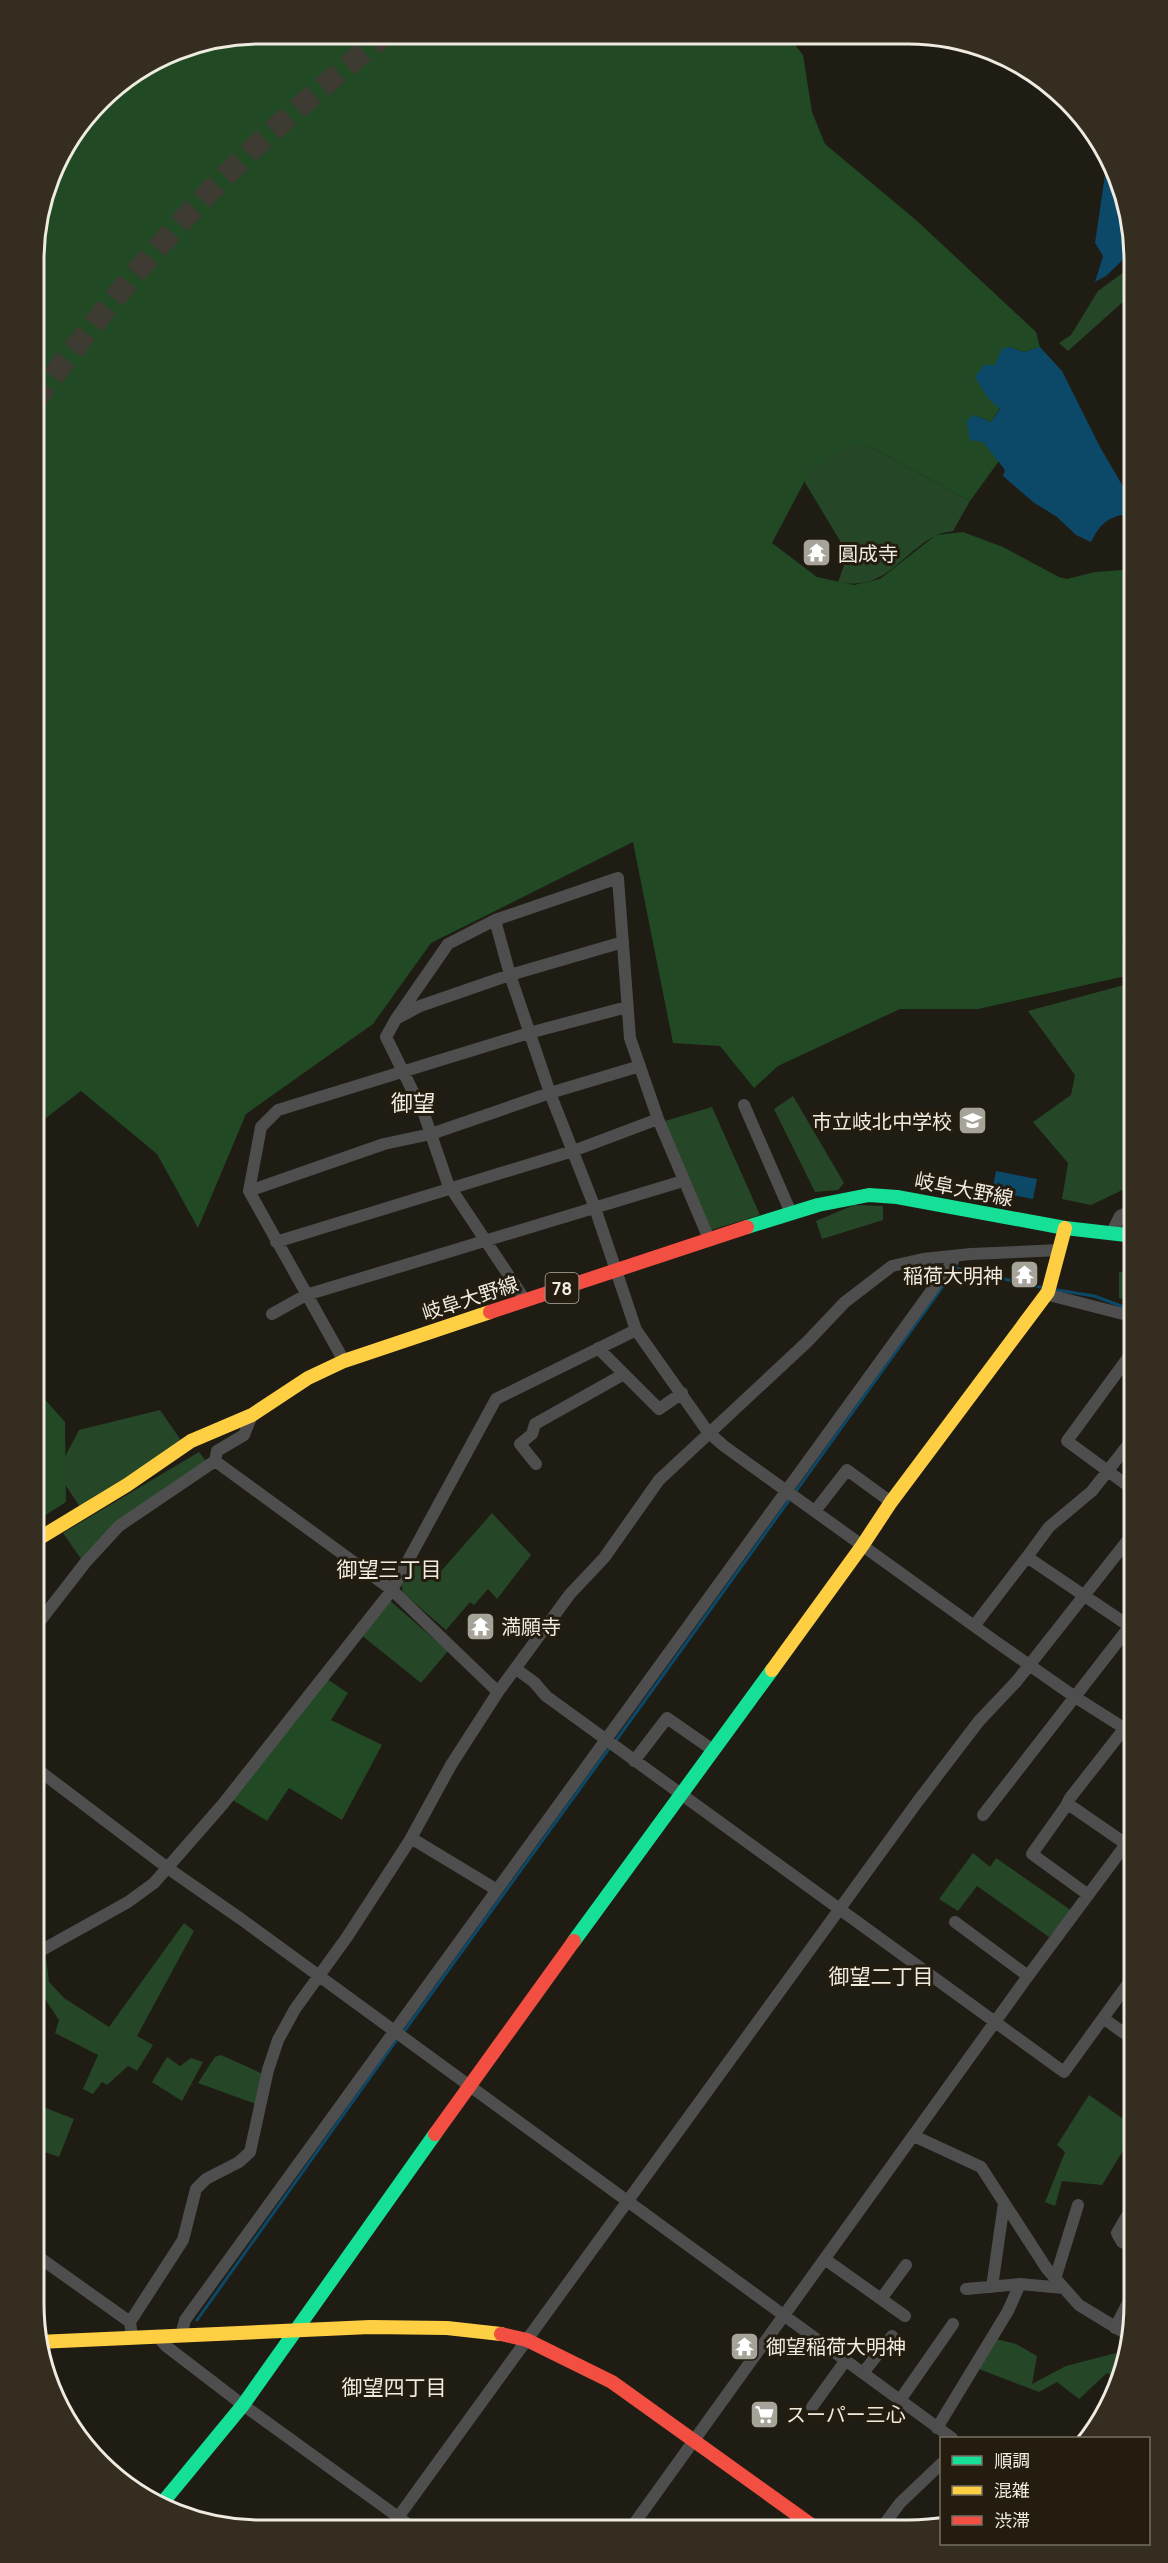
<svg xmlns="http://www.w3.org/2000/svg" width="1168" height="2563" font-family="Manrope,'Noto Sans JP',sans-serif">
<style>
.green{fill:#254728}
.forest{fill:#204924}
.water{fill:#0c4868}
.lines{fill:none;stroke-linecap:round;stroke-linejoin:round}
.stream{stroke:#0c4868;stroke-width:3}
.highway-tunnel{stroke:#3e3b33;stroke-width:22;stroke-dasharray:22 11;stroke-linecap:butt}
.street{stroke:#4f4e4f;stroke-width:12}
.fast{stroke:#16e098;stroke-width:14}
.slow{stroke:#ffcf43;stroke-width:14}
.jam{stroke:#f24e42;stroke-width:14}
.labels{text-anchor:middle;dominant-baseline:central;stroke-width:6;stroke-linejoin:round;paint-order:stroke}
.shield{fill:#241d0f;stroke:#b2ada2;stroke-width:1.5}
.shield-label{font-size:18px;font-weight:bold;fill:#efebe1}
.poi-label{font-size:20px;fill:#efebe1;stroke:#241d0f;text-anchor:start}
.street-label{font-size:20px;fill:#efebe1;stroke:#241d0f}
.neighbourhood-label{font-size:21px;fill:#efebe1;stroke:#241d0f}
.quarter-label{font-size:22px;fill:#efebe1;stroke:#241d0f}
.rim{fill:none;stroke:#efebe1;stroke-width:3}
</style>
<rect width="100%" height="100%" fill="#1f1c14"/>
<path class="green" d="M1135 264V291L1068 351 1059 343 1071 335 1098 291Z
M857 442 873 448 970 501 953 531C948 532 940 533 935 536 899 555 885 592 838 582L848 554 804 481 811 468Z
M1135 982V1184L1091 1205 1062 1199 1068 1163 1033 1122 1071 1095 1075 1075 1028 1011Z
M793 1096 844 1183 838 1190 815 1192 774 1109Z
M712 1107 760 1215 708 1231 665 1121Z
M854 1205 883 1206V1220L822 1239 816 1221Z
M1119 1272 1135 1273V1303L1119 1298Z
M160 1410 182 1442 80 1507 57 1472 79 1430Z
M199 1452 206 1461 81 1559 63 1533Z
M492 1513 531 1555 497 1599 488 1589 474 1605 470 1602 446 1630 403 1593 401 1583 417 1563 436 1577Z
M388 1599 448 1651 421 1683 360 1634Z
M973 1853 990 1867 996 1858 1072 1911 1049 1937 977 1886 958 1911 939 1899Z
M184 1923 194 1931 137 2036 153 2045 137 2071 128 2066 107 2085 102 2082 93 2094 83 2089 98 2055 55 2033 59 2020 33 1981V1959L45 1951 49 1982 64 1998 109 2027Z
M221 2055 263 2074 256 2104 198 2083 215 2057Z
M167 2057 180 2066 191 2058 203 2062 182 2101 152 2082Z
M1089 2095 1135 2127V2131L1102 2185 1062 2181 1055 2206 1045 2202 1065 2152 1057 2145Z
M33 2103 74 2119 59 2157 33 2148Z
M996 2339 1016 2344 1037 2356 1032 2384 1066 2366 1116 2353 1125 2358 1120 2381 1107 2373 1079 2399 1057 2382 1039 2392 976 2368Z"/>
<path class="forest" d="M260 33 788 36 803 55 812 112 825 144 916 220 1036 332 1040 347 1024 352 1009 347 989 399 1000 408 991 422 974 415 983 442 999 461 970 501 873 448 857 443 811 469 772 543 817 577 854 585 880 579 936 535 963 532 1003 547 1059 577 1067 579 1095 572 1135 569V923L1122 939 1135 956V974L978 1009H900L778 1066 754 1088 720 1046 673 1043 633 842 431 943 373 1024 246 1114 198 1228 157 1154 81 1091 38 1124 33 1131 34 245 57 159 110 89 173 50Z
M33 1386 65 1422 66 1502 33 1523Z
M327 1679 348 1693 331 1720 382 1745 342 1820 289 1788 267 1821 231 1799Z"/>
<path class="water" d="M1108 154 1127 201 1134 249 1106 276 1095 282 1103 256 1095 243Z
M1009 347 1024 352 1040 347 1062 371 1100 447 1135 507V512C1110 517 1103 519 1091 542L1076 535 1057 517 1033 502 1003 476 1005 470 983 442 970 440 967 421 974 415 991 422 1000 409 989 399 975 377 984 365H995L1002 349Z
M996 1171 1037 1179 1033 1199 992 1191Z"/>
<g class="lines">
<path class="stream" d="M1057 1290 1094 1296 1135 1311
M794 1494 956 1268 1044 1288
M617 1739 790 1499
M405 2030 608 1750
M197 2320 396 2041"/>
<path class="highway-tunnel" d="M33 403C90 326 151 251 218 183 271 130 328 81 386 34"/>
<path class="street" d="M495 920 510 975 550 1093 595 1208 636 1330 708 1432 724 1446 995 1641 1075 1697 1135 1735
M396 1019 448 944 495 920 618 878 630 1038 658 1119 709 1239
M744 1105 791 1213
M249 1191 261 1127 278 1110 529 1033 627 1007
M1111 1234 1120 1216 1135 1209
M276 1242 573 1151 658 1119
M1045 1294 1135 1317
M525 1300 448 1184 424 1114 386 1037 396 1019 420 1006 510 975 623 942
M272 1314 306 1295 683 1181
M598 1348 659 1409 682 1393
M344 1361 249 1191 384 1144 431 1134 550 1093 640 1066
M252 1415 244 1435 217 1451 215 1461 392 1590 498 1692
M536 1464 520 1444 532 1434 535 1424 624 1374
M1135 1491 1067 1441 1135 1348
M815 1511 847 1470 891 1502
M974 1626 1027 1557
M33 1630 85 1563 119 1526 215 1461
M1135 1630 1027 1557 1049 1527 1092 1491 1135 1436
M516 1669 534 1682 546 1696 1064 2072 1135 1974
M634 1761 667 1718 713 1750
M33 1766 169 1869 241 1919 952 2438
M1068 1804 1126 1844
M983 1815 1133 1622
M411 1838 497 1890
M1087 1894 1032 1854 1066 1806 1070 1798 1135 1715
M955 1922 1028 1976
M33 1955 128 1902 154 1883 223 1804 392 1590 496 1399 636 1330
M1103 2018 1135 2041
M914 2136 981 2167 1047 2269 1079 2305 1130 2336
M1135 2248 1122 2242 1117 2233 1135 2202
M33 2253 130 2322
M826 2260 905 2316
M1055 2279 1078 2205
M992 2287 1004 2203
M966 2289 1020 2284
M881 2299 906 2265
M1115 2328 1134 2291
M132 2336 130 2322 183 2240 196 2189 206 2179 239 2162 250 2152 268 2070 278 2040 295 2009 347 1937 410 1840 451 1765 498 1692 570 1594 604 1558 659 1480 807 1342 845 1302 892 1266 923 1259 971 1254 1060 1250
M181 2336 185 2320 953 1261V1256
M159 2338 166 2346 243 2405 412 2527
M863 2373 892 2336
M900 2400 953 2324
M812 2407 846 2360
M937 2428 1008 2311 1020 2284 1064 2288
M391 2527 918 1801 979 1721 1016 1682 1135 1531
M631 2528 1028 1976 1126 1844 1135 1827
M880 2530 900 2503 942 2463"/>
<path class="fast" d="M747 1227 818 1205 869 1195 897 1197 1065 1228 1135 1236
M574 1941 772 1670
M159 2507 243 2405 435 2134"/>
<path class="slow" d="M33 1542 127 1485 191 1441 252 1415 308 1378 344 1361 490 1312
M772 1670 862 1546 891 1502 1048 1292 1065 1228
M38 2342 370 2327 447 2328 501 2334"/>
<path class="jam" d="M490 1312 747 1227
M435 2134 574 1941
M501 2334 527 2340 612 2382 817 2529"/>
</g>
<defs>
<symbol id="temple-square" viewBox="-11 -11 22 22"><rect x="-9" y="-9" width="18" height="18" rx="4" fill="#a6a399" stroke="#241d0f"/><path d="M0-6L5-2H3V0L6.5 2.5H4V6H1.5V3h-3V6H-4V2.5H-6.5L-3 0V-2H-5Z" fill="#fff"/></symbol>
<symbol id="school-square" viewBox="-11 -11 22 22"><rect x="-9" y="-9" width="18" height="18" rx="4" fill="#a6a399" stroke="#241d0f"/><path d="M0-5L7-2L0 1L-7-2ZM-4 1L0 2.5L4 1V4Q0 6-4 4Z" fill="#fff"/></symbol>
<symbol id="supermarket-square" viewBox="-11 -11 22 22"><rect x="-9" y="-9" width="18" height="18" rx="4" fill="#a6a399" stroke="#241d0f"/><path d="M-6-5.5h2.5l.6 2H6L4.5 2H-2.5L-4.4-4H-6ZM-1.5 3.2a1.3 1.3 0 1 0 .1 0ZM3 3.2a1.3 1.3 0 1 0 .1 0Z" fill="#fff"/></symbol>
</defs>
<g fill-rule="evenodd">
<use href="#temple-square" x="800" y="536" width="33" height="33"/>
<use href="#school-square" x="956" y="1104" width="33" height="33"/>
<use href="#temple-square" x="1008" y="1258" width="33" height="33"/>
<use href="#temple-square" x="464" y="1610" width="33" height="33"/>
<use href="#temple-square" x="728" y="2330" width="33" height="33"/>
<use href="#supermarket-square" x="748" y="2398" width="33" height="33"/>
</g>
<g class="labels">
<rect class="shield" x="545.5" y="1273" width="33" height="30" rx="4.5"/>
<g class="shield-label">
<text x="562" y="1288">78</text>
</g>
<g class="poi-label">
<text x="838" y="553">圓成寺</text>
<text x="952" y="1121" text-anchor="end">市立岐北中学校</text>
<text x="1003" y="1275" text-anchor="end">稲荷大明神</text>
<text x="501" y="1626">満願寺</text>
<text x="766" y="2346">御望稲荷大明神</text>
<text x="786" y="2414">スーパー三心</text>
</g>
<g class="street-label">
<text transform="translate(964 1189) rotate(11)">岐阜大野線</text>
<text transform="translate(470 1298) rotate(-18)">岐阜大野線</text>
</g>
<g class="neighbourhood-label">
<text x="389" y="1569">御望三丁目</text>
<text x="881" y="1976">御望二丁目</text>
<text x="394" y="2387">御望四丁目</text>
</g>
<g class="quarter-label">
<text x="413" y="1103">御望</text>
</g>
</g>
<path d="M0 0H1168V2563H0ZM260 44H908A216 216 0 0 1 1124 260V2304A216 216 0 0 1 908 2520H260A216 216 0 0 1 44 2304V260A216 216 0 0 1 260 44Z" fill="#342d20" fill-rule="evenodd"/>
<path class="rim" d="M260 44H908A216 216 0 0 1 1124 260V2304A216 216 0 0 1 908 2520H260A216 216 0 0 1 44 2304V260A216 216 0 0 1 260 44Z"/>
<rect x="940" y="2437" width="210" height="108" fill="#241d0f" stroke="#756f63" stroke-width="1.5"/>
<rect x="952" y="2456" width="30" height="9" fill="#16e098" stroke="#756f63" stroke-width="1.5"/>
<text x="994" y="2467" font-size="18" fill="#efebe1">順調</text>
<rect x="952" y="2486" width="30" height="9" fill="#ffcf43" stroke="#756f63" stroke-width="1.5"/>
<text x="994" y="2497" font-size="18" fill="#efebe1">混雑</text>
<rect x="952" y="2516" width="30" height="9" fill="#f24e42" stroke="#756f63" stroke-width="1.5"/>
<text x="994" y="2527" font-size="18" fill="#efebe1">渋滞</text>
</svg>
